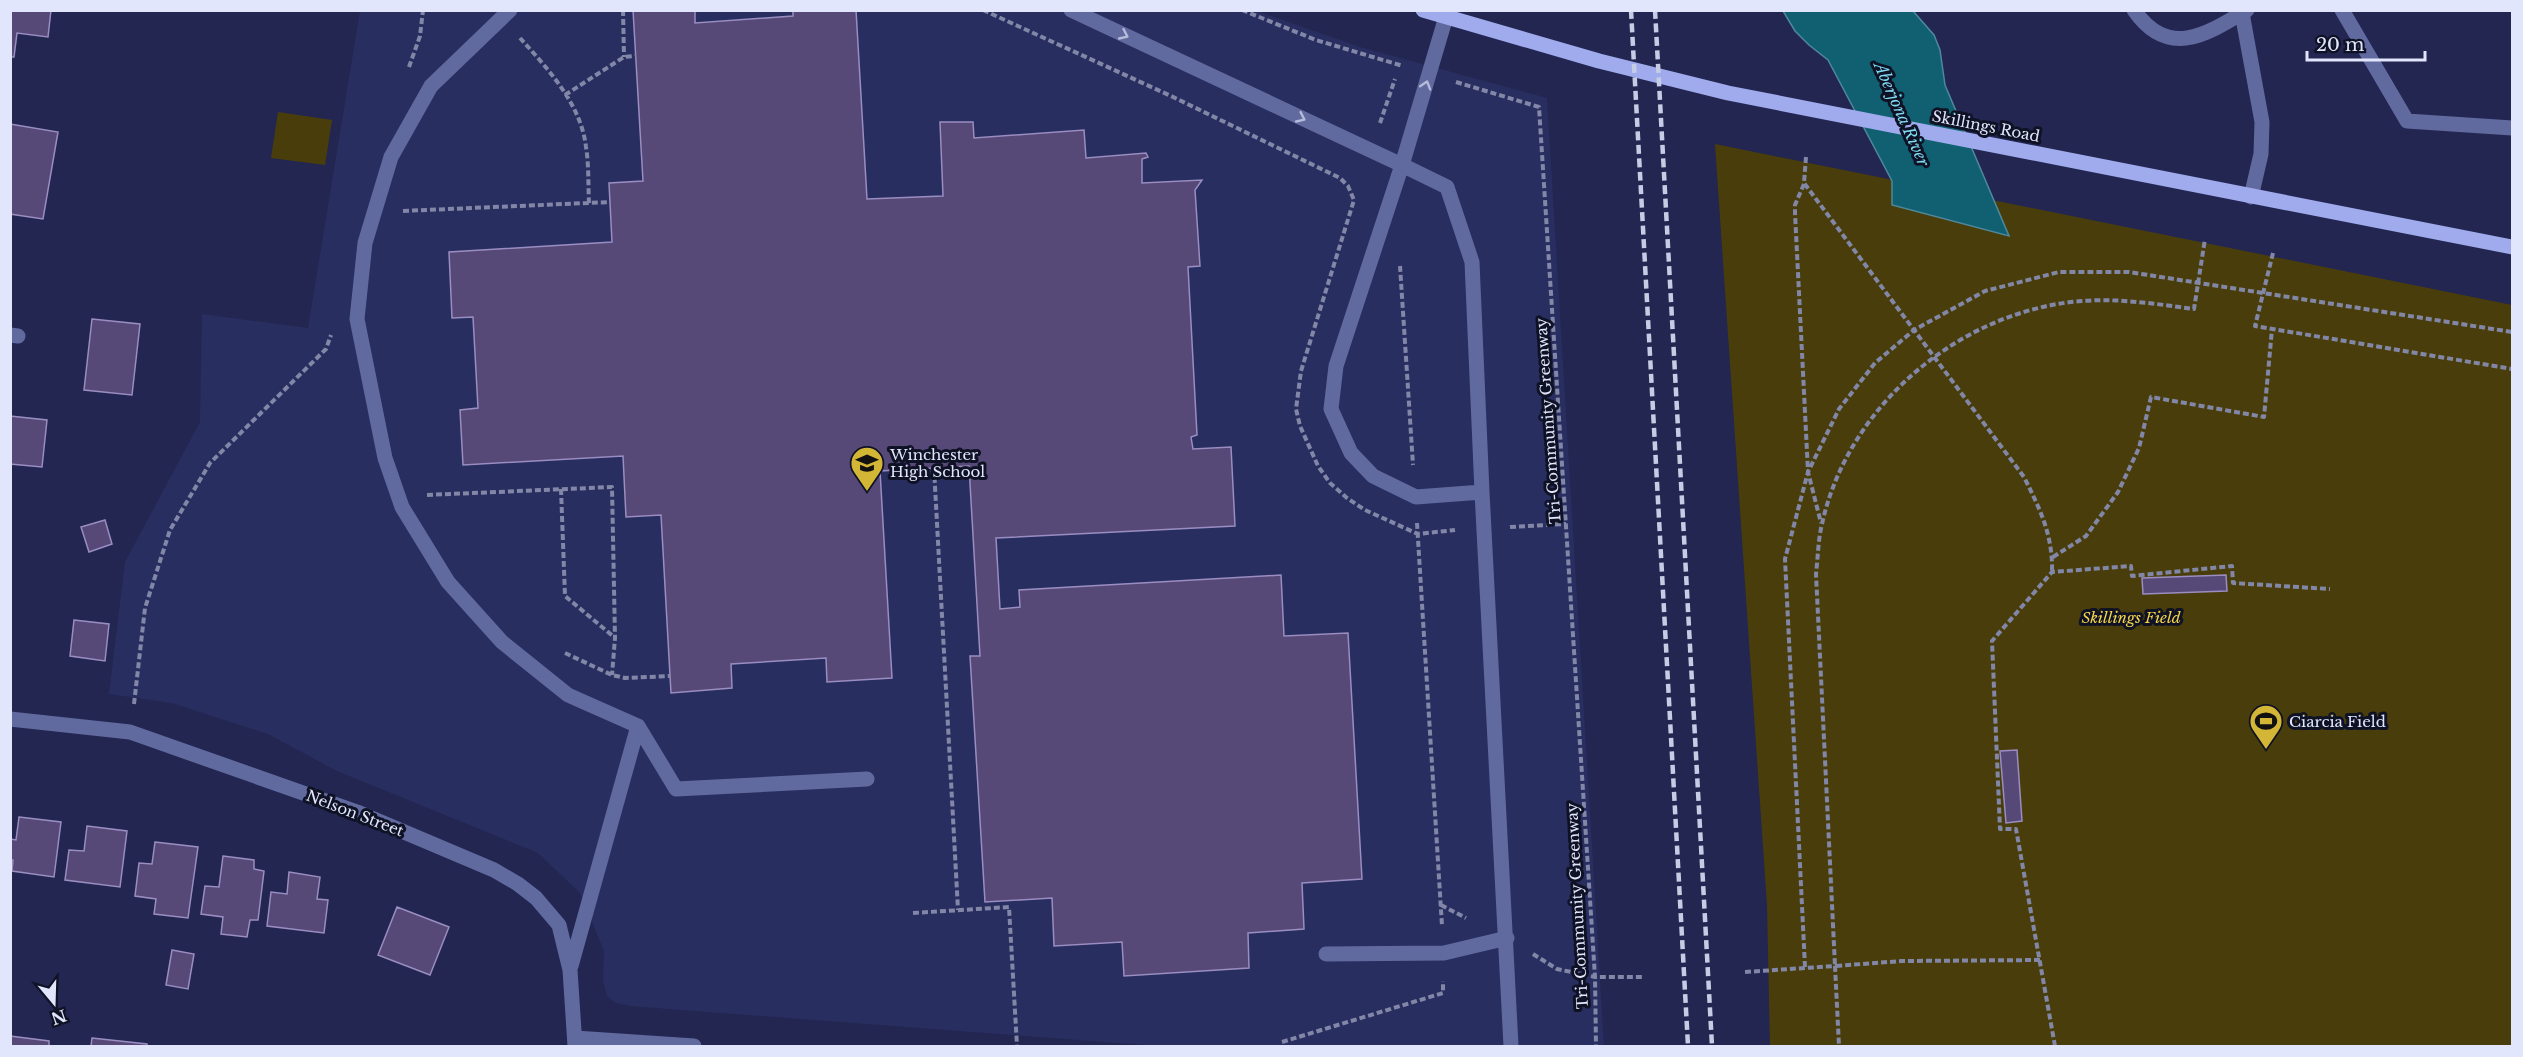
<svg xmlns="http://www.w3.org/2000/svg" width="2523" height="1057" font-family="'Libre Baskerville',serif">
<style>
.built{fill:#292e60}
.green{fill:#493e0b}
.water{fill:#106071;stroke:#4f889b;stroke-width:1.5}
.building{fill:#564977;stroke:#9a8dc1;stroke-width:1.5}
.lines{fill:none;stroke-linecap:round;stroke-linejoin:round}
.path{stroke:#8287a7;stroke-width:4;stroke-dasharray:6 3;stroke-linecap:butt}
.minor{stroke:#616a9f;stroke-width:15}
.major{stroke:#a0abed;stroke-width:15}
.rail{stroke:#c7cce5;stroke-width:4.5;stroke-dasharray:9 4.5;stroke-linecap:butt}
.oneway{stroke:#b4bbdb}
.labels{text-anchor:middle;dominant-baseline:central;stroke-width:6;stroke-linejoin:round;paint-order:stroke}
.street-label{font-size:15px;fill:#e1e6fc;stroke:#0f1225}
.poi-label{font-size:15px;fill:#e1e6fc;stroke:#0f1225;text-anchor:start}
.park-label{font-size:15px;font-style:italic;fill:#f5d549;stroke:#0f1225}
.water-label{font-size:16px;font-style:italic;fill:#7fdbf2;stroke:#0f1225}
</style>
<rect width="100%" height="100%" fill="#222651"/>
<path class="built" d="M360 11H1257L1360 47 1547 98 1604 1046H1158L630 1006 616 1003 607 996 603 981 604 951 580 893 538 853 337 771 268 734 172 703 109 694 125 562 200 422 202 314 308 328Z"/>
<path class="green" d="M278 112 332 120 325 165 271 158Z
M1715 144 2512 305V1046H1770L1767 905Z"/>
<path class="water" d="M1783 11H1913L1934 35 1940 50 1945 85 2009 236 1892 205V181L1828 60 1809 45 1795 31Z"/>
<path class="building" d="M10 10H51L48 37 17 33 14 57H10Z
M633 10H695V23L793 16V10H856L867 199 943 196 940 122H973L974 138 1084 130 1086 158 1146 153 1148 157 1142 159V183L1202 180 1195 190 1200 266 1188 267 1197 435 1191 437 1193 449 1231 447 1235 526 996 538 1000 609 1020 607 1019 590 1281 575 1284 636 1348 633 1362 879 1302 883 1304 929 1248 933 1249 968 1124 976 1122 942 1054 946 1052 898 985 902 970 656H980L969 466 880 471 892 678 827 682 826 658 731 664 732 688 671 693 661 515 626 517 623 456 463 465 460 410 478 408 473 317 452 318 449 252 612 242 609 183 643 181Z
M10 124 58 132 43 219 10 214Z
M92 319 140 324 132 395 84 390Z
M10 416 47 420 42 467 10 464Z
M105 520 112 544 89 552 81 527Z
M2226 575 2227 591 2143 594 2142 578Z
M74 620 109 624 105 661 70 656Z
M2017 750 2022 821 2006 823 2000 751Z
M19 817 61 822 54 877 12 871 13 860H10V839L16 840Z
M87 826 127 831 120 887 65 880 69 850 84 851Z
M155 842 198 847 188 918 154 914 156 899 135 896 139 863 152 864Z
M223 856 254 860V869L264 871 258 920H250L247 937 221 934 223 917 201 914 205 886 219 887Z
M289 872 320 877 317 899 328 900 324 933 267 926 271 892 287 894Z
M397 907 449 927 430 975 378 955Z
M172 950 194 954 188 989 166 985Z
M10 1036 49 1041V1046H10Z
M92 1038 147 1044V1046H91Z"/>
<g class="lines">
<path class="path" d="M623 10 624 57
M983 10 1171 96 1340 178 1348 186 1354 200 1301 371 1296 409 1300 426 1318 466 1330 483 1347 498 1365 510 1418 534 1455 530
M1242 10 1316 40 1403 66
M520 38C548 69 581 104 586 147 589 165 588 184 589 203
M409 67 420 36 423 10
M1456 82 1539 107 1595 977 1596 1046
M565 95 624 57 636 56
M1380 123 1395 79
M1806 157 1804 183 2024 477C2040 509 2053 535 2052 572
M1804 184 1795 205V213L1808 472 1821 523
M403 211 610 202
M2273 253 2255 326 2512 369
M1400 266 1413 465
M934 468 958 910
M561 489 565 596 614 637
M427 495 612 487 615 638 612 675
M1417 523 1442 926
M1510 527 1566 524
M2053 557 2086 536 2118 492 2139 448 2151 397 2264 417 2272 329
M565 653 612 675 625 678 670 676
M134 704 145 608 170 530 210 463 326 349 331 335
M1441 905 1466 918
M913 913 1009 907 1017 1046
M1533 954 1557 969 1595 977H1643
M2040 960 1902 961 1835 966 1816 574C1818 557 1818 540 1822 524 1848 405 1960 311 2081 301 2118 298 2157 304 2194 309L2205 239
M1805 967 1785 559 1808 472 1839 409 1875 363 1914 330 1985 291 2059 272H2129L2512 332
M1745 972 1835 966 1839 1046
M1282 1042 1443 993V981
M2055 1046 2016 829H2000L1992 641 2052 572 2131 566 2132 576 2232 566 2233 583 2330 589"/>
<path class="minor" d="M510 10 431 86 391 157 365 243 357 319 385 458 402 507 448 582 502 642 568 695 638 726 676 789 867 779
M1071 10 1402 165 1448 10
M2134 10C2168 59 2206 35 2247 10
M2342 10 2407 121 2512 128
M2242 13 2262 122 2261 154 2251 197
M1402 165 1447 187 1472 262 1482 492 1416 497 1373 476 1351 453 1331 409 1336 366Z
M10 335 18 336
M1482 492 1511 1046
M10 719 130 732 357 812 494 870 518 884 536 898 559 925 570 970 575 1046
M1326 954 1444 953 1507 938
M571 966 638 726
M575 1038 694 1046"/>
<path class="major" d="M1423 10 1599 61 1728 93 2512 247"/>
<path class="rail" d="M1631 10 1688 1046
M1655 10 1712 1046"/>
</g>
<defs><path id="oneway-chevron" d="M-2-3.5L2.5 0L-2 3.5" fill="none" stroke-width="1.6" stroke-linecap="round" stroke-linejoin="round" transform="scale(1.5)"/></defs>
<g class="oneway">
<use href="#oneway-chevron" transform="translate(1124 35) rotate(25)"/>
<use href="#oneway-chevron" transform="translate(1426 85) rotate(-73)"/>
<use href="#oneway-chevron" transform="translate(1301 118) rotate(25)"/>
</g>
<defs>
<symbol id="school-pin" viewBox="-11 -11 22 30"><path d="M0 17L-7.5 6A9.5 9.5 0 1 1 7.5 6Z" fill="#d3b635" stroke="#0f1225"/><path d="M0-5L7-2L0 1L-7-2ZM-4 1L0 2.5L4 1V4Q0 6-4 4Z" fill="#111"/></symbol>
<symbol id="stadium-pin" viewBox="-11 -11 22 30"><path d="M0 17L-7.5 6A9.5 9.5 0 1 1 7.5 6Z" fill="#d3b635" stroke="#0f1225"/><path d="M0-5a6.5 5 0 1 0 0 10a6.5 5 0 1 0 0-10ZM-3.5-1.8h7v3.6h-7Z" fill="#111"/></symbol>
</defs>
<g fill-rule="evenodd">
<use href="#school-pin" x="848" y="444" width="38" height="52"/>
<use href="#stadium-pin" x="2247" y="702" width="38" height="52"/>
</g>
<g class="labels">
<g class="street-label">
<text transform="translate(1986 126) rotate(11)">Skillings Road</text>
<text transform="translate(1548 421) rotate(-94)">Tri-Community Greenway</text>
<text transform="translate(355 813) rotate(21)">Nelson Street</text>
<text transform="translate(1577 906) rotate(-93)">Tri-Community Greenway</text>
</g>
<g class="poi-label">
<text x="890" y="454">Winchester<tspan x="890" dy="17">High School</tspan></text>
<text x="2289" y="721">Ciarcia Field</text>
</g>
<g class="park-label">
<text x="2131" y="617">Skillings Field</text>
</g>
<g class="water-label">
<text transform="translate(1902 114) rotate(66)">Aberjona River</text>
</g>
</g>
<rect width="2523" height="1057" fill="none" stroke="#e1e6fc" stroke-width="24"/>
<g transform="translate(54 1003) rotate(161)" stroke="#0f1225" stroke-width="4.5" paint-order="stroke">
<path d="M0-4.5L10 22L0 15L-10 22Z" fill="#e1e6fc"/>
<text y="-9" font-size="16" font-weight="bold" text-anchor="middle" fill="#e1e6fc">N</text>
</g>
<path d="M2307 51v9h118v-9" fill="none" stroke="#e1e6fc" stroke-width="3"/>
<text x="2316" y="51" font-size="18" fill="#e1e6fc" stroke="#0f1225" stroke-width="4.5" paint-order="stroke">20 m</text>
</svg>
